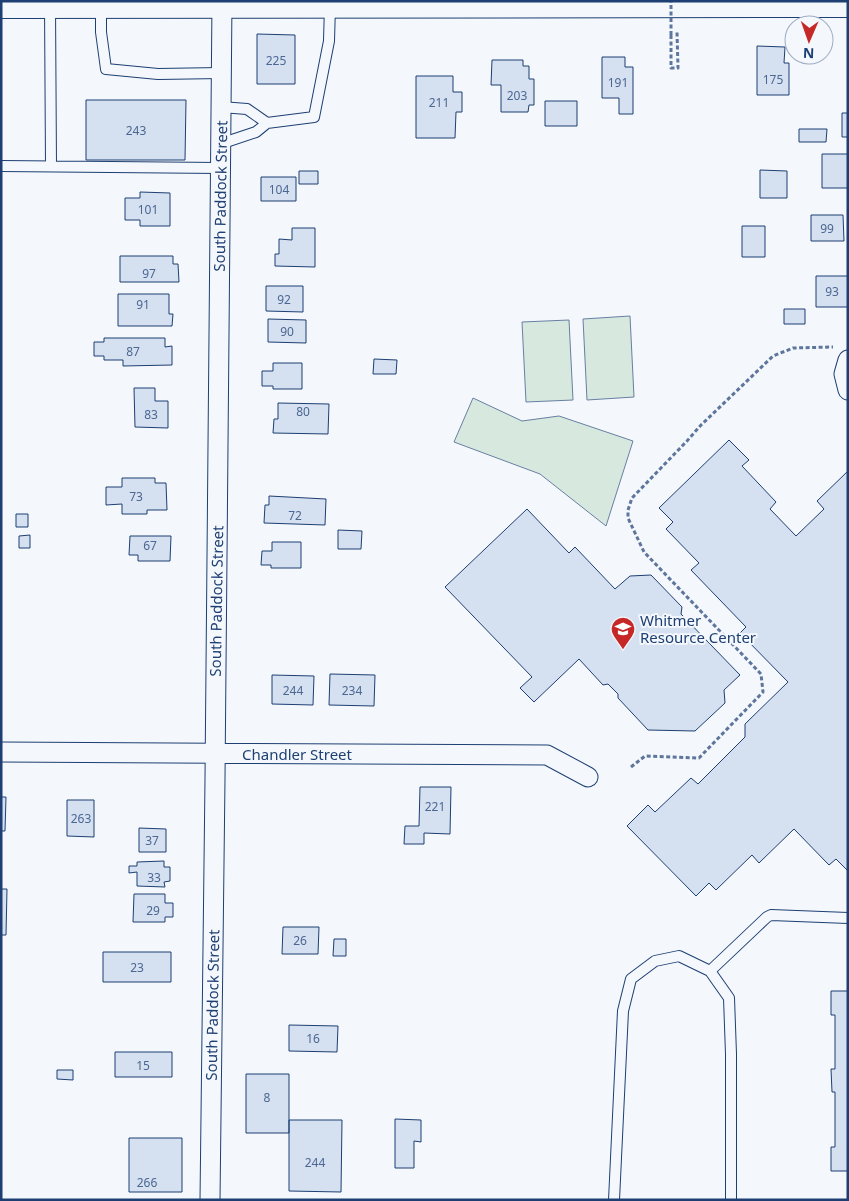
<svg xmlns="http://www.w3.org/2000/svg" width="849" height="1201" font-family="'Noto Sans',sans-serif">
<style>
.green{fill:#d7e8df;stroke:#687fa3}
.building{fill:#d5e0f0;stroke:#1d3f73}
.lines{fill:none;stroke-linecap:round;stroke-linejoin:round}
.lane-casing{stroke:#1d3f73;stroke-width:12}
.street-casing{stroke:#1d3f73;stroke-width:21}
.secondary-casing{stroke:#1d3f73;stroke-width:30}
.path{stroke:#5e769c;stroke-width:3;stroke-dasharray:4 2.5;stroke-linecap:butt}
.lane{stroke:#f4f7fb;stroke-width:10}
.street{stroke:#f4f7fb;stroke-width:19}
.secondary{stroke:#f4f7fb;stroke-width:28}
.path-bridge{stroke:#5e769c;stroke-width:3;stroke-dasharray:4 2.5;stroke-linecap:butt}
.labels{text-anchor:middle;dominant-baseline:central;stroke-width:4;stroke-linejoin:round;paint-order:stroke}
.number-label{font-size:12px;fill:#4b6792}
.street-label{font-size:15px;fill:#1d3f73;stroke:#f4f7fb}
.poi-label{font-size:15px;fill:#1d3f73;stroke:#f4f7fb;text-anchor:start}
</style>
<rect width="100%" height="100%" fill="#f4f7fb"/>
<path class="green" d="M630 316 634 397 587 400 583 319Z
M569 320 573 400 526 402 522 322Z
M473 398 522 421 559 416 633 441 606 526 540 474 454 442Z"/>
<path class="building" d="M257 34 295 35V84H257Z
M757 46 785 47 784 63H789V95H757Z
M602 57H625V67H633V114H619V98H602Z
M492 60H523V66H529V79H534V105H529L528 112H501V85H491Z
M416 76H453V92H462V112H456L455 138H416Z
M86 100H186L185 160H86Z
M545 101H577V126H545Z
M842 113H848V137H842Z
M799 129H827L826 142H799Z
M822 154H848V188H822Z
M760 170 787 171V198H760Z
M299 171H318V184H299Z
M261 177H296V201H261Z
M140 192 170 193V226H140V220H125V198H140Z
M811 215H843L844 241H811Z
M742 226H765V257H742Z
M292 228H315V267L275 266V254H279V239L292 240Z
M120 256H173V264H178L179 282H120Z
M816 276H848V307H816Z
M266 286H303V312L266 311Z
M118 294H169V314H173L172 326H118Z
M784 309H805V324H784Z
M268 319 306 320V343L268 342Z
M104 338H165V347L172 346V365L123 366V360H104V356H94V342H104Z
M374 359 397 360 396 374H373Z
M273 363H302V389H273V386H262V371H273Z
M134 388H155V401H168V428L135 427Z
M278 403 329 404 328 434 273 433 274 419H278Z
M729 440 749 460 742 466 776 502 770 509 796 536 824 509 817 501 848 471V871L836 859 829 865 794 829 759 863 752 855 716 890 709 883 696 896 627 826 648 805 655 812 691 778 698 784 745 737V724L788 682 740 633 746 627 691 570 699 563 666 529 673 522 659 508Z
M122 478H155V483H166L167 510H147V514H122V504L106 505V487H122Z
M269 496 326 499 325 525 264 523 265 505H269Z
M527 509 569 553 575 547 615 589 630 576 651 575 682 607 681 614 740 675 724 690 725 703 695 731 648 730 618 698V694L608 684 603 685 579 659 534 702 520 688 532 677 445 587Z
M16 514H28V527H16Z
M338 530 362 531 361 549H338Z
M30 535V548H19V536Z
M130 536H171L170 561H138V555H129Z
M272 542H301V568H271V565H261L262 551H272Z
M330 674 375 675 374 706 329 705Z
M272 675 314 676 313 705 272 704Z
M420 787H451L450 834 424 833V844H404L405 826H419Z
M1 797H6L5 831H1Z
M67 800H94V837L67 836Z
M139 828 166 829V852H139Z
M164 861V867H170V881L164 882 165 887 137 886V872L129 873V866H137V862Z
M1 889H7L6 935H1Z
M134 894H165V903H173V917H165V922H133Z
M283 927H319L318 954H282Z
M334 939H346V956H333Z
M103 952H171V982H103Z
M831 991H848V1171H831V1147H835V1092H832L831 1069H835V1015H831Z
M289 1025 338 1026 337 1052 289 1051Z
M115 1052H172V1077H115Z
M57 1070H73V1080L57 1079Z
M246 1074H289V1133H246Z
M395 1119 421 1120V1142L414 1141V1168H395Z
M289 1120H342L341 1192 289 1191Z
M129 1138H182V1192H129Z"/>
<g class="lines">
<defs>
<path id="lane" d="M50 5 51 166
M101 6V32L106 69 158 74 221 73
M267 123 314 117 329 41 330 5
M220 144 256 132 267 123 247 109 221 107
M1 166 220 168
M710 971 767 917 771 915 848 918
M614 1200 623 1011 631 979 655 961 679 956 710 971 729 998 731 1054V1200"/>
<path id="street" d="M848 360 844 374 848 390
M1 752 547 755 588 777
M210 1200 215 779 222 1"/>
<path id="secondary" d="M1 4 848 3"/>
</defs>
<use href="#lane" class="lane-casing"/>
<use href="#street" class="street-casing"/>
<use href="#secondary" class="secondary-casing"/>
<path class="path" d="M671 35V68H678L677 32
M631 767 645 756 699 758 763 692 761 674 644 552 628 518V510L632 498 687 441 701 425 773 356 793 348 833 347"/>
<use href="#lane" class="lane"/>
<use href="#street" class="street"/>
<use href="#secondary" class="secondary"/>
<path class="path-bridge" d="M671 35V1"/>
</g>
<defs>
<symbol id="school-pin" viewBox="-11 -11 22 30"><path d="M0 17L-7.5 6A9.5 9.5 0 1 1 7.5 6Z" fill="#c62828" stroke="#f4f7fb"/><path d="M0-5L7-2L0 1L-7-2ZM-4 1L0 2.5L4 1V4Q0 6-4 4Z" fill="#fff"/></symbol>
</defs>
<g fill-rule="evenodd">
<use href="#school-pin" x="609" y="615" width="28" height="38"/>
</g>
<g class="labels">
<g class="number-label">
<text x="276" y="60">225</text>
<text x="773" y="79">175</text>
<text x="618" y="82">191</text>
<text x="517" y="95">203</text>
<text x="439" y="102">211</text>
<text x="136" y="130">243</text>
<text x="279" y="189">104</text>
<text x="148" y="209">101</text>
<text x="827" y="228">99</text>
<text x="149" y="273">97</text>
<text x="832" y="291">93</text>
<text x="284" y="299">92</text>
<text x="143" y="304">91</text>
<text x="287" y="331">90</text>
<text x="133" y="351">87</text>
<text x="303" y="411">80</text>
<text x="151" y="414">83</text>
<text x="136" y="496">73</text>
<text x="295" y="515">72</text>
<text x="150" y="545">67</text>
<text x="293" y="690">244</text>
<text x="352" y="690">234</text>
<text x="435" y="806">221</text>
<text x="81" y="818">263</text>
<text x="152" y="840">37</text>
<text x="154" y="877">33</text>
<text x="153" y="910">29</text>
<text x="300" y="940">26</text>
<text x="137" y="967">23</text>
<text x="313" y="1038">16</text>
<text x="143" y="1065">15</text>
<text x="267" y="1097">8</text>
<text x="315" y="1162">244</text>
<text x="147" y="1182">266</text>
</g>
<g class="street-label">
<text transform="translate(220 196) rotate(-89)">South Paddock Street</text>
<text transform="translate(216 601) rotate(-89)">South Paddock Street</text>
<text x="297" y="754">Chandler Street</text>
<text transform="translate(212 1005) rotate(-89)">South Paddock Street</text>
</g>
<g class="poi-label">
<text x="640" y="620">Whitmer<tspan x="640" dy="17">Resource Center</tspan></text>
</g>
</g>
<rect width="849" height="1201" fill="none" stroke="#1d3f73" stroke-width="5"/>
<g transform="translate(809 40) rotate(182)"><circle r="24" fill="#f4f7fb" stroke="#9eadc5"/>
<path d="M0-4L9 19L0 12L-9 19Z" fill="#c62828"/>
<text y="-8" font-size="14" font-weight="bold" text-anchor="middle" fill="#1d3f73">N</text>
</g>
</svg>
